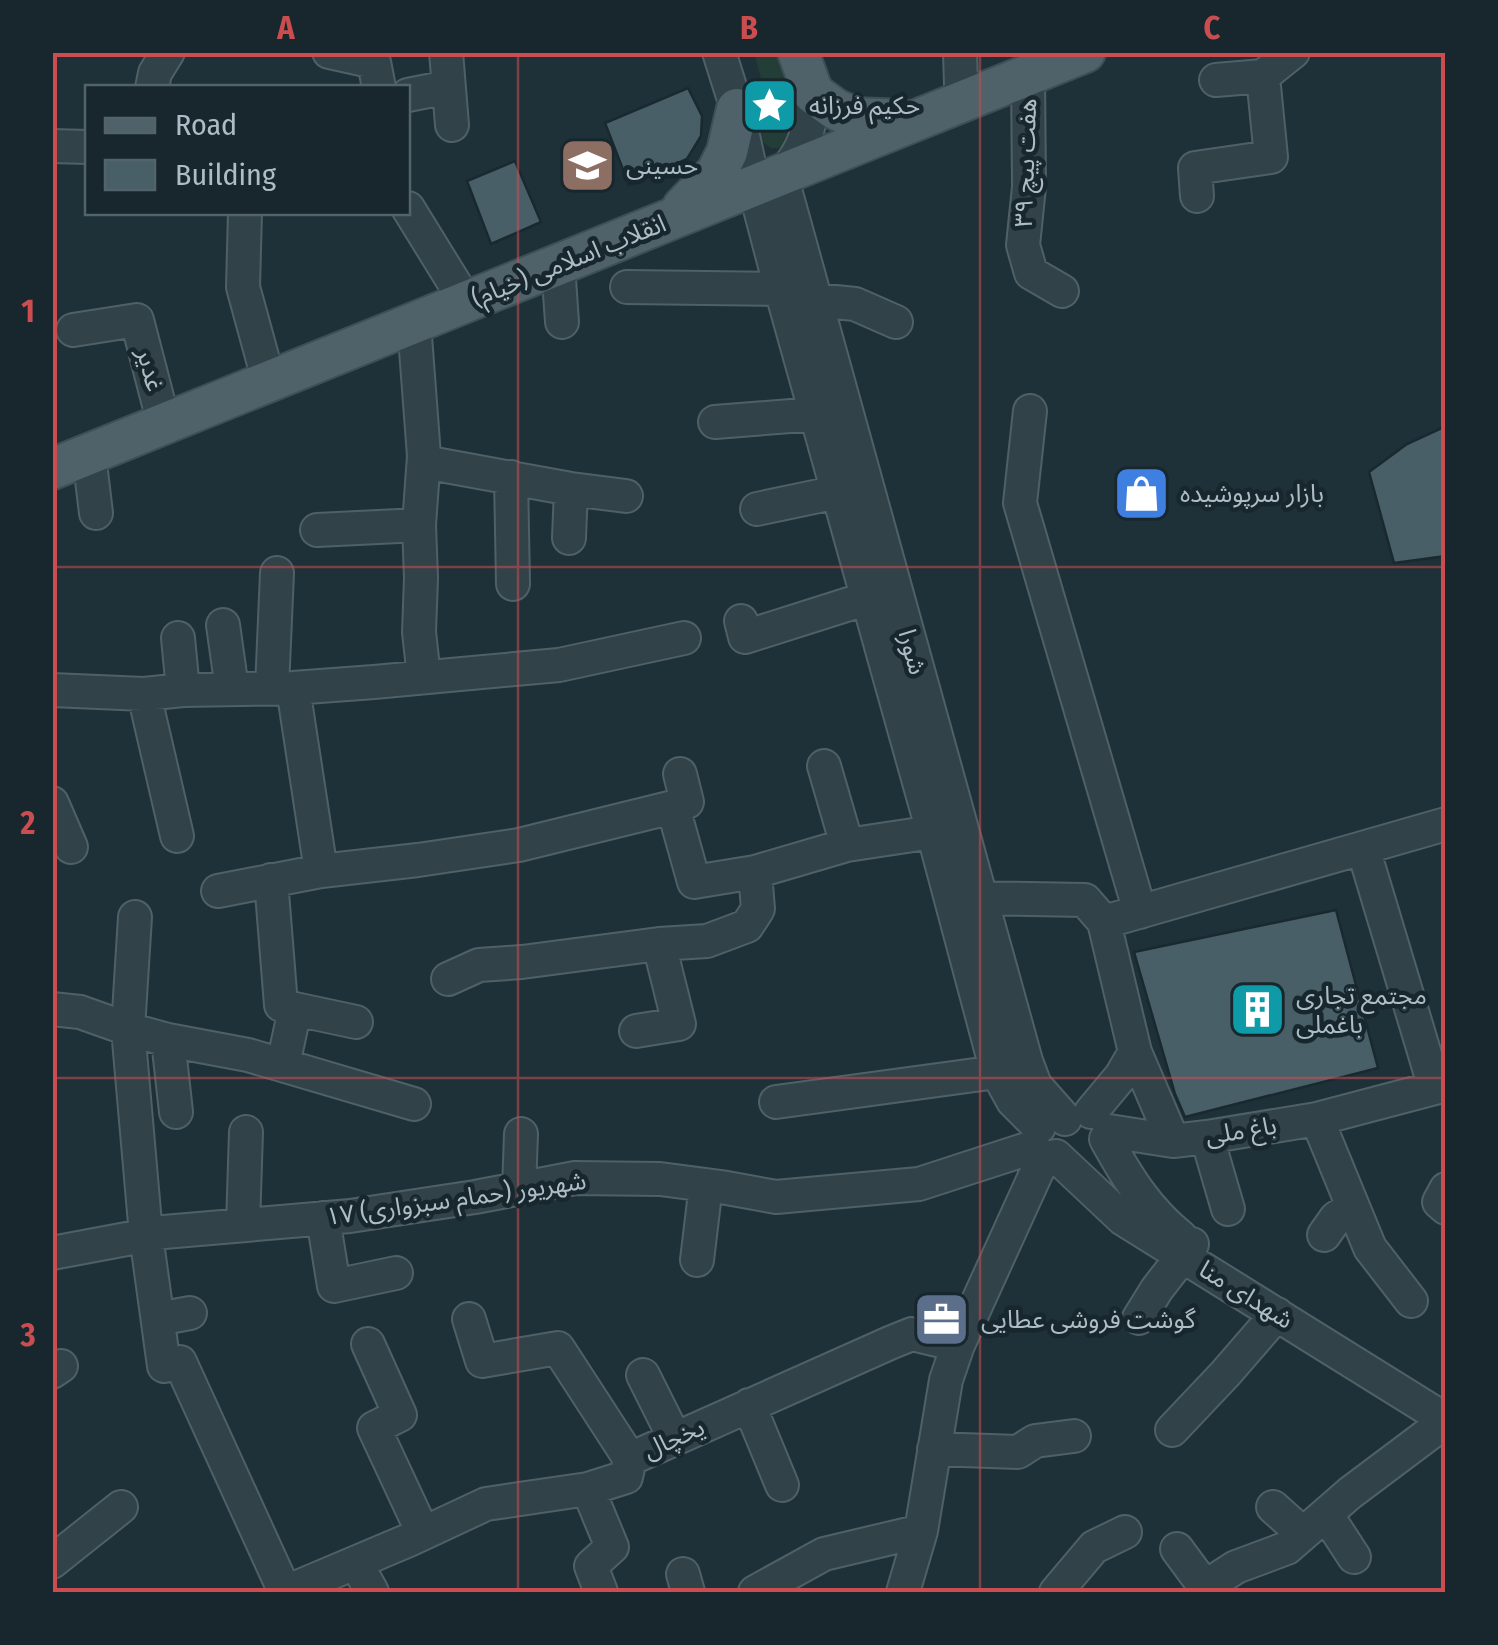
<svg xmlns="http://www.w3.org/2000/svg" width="1498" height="1645" font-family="'Fira Sans Condensed','Noto Sans Arabic',sans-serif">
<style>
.green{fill:#233d37}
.building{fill:#495f68;stroke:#1a292f;stroke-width:2.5}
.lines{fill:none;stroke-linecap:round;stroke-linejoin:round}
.minor-casing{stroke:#4f6067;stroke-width:36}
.major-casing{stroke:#3e4e55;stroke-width:44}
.minor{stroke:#324249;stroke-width:32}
.major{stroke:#4f6269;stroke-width:40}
.grid{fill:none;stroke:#cc4d50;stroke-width:2.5;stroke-opacity:0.55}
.labels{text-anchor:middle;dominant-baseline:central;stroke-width:9;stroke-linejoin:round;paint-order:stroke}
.poi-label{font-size:25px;fill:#acbdc6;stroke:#18272d;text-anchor:start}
.street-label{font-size:25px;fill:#acbdc6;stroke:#18272d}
.neatline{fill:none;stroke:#cc4d50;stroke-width:4}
.grid-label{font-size:32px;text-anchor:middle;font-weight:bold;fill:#cc4d50}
</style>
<rect width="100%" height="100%" fill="#1e3138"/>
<path class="green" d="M754 53H777C785 84 799 119 780 148H771L761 141 760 129 768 128 773 122Z"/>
<path class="building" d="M688 88 702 116 701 136 687 159 629 185 605 123Z
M515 161 541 222 491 244 467 181Z
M1446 426V556L1394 563 1369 472 1407 444Z
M1336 910 1378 1068 1185 1117 1175 1094 1134 952Z"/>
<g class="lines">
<defs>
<path id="minor" d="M329 52 374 62 379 88
M446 52 452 125
M719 52 737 109 754 186 781 289 933 832 997 1072 1013 1101 1039 1127
M960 52 961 85
M1028 75 1029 187 1023 245 1031 273 1062 291
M1216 80 1263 76 1293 52
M152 88 155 73 168 52
M813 93C811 125 805 152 781 175L1026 1061 1035 1085 1065 1119
M408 95 448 87
M52 146 88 147
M1197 196 1195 168 1271 157 1263 76
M408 208 466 302
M245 212 243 287 269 382
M558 265 562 322
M627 287 781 289
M815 300 855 304 896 322
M414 323 424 456 419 525 421 578 419 632 424 677
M73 330 137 320 164 424
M1030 411 1020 503 1140 912
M715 422 816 414
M89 455 96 513
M424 462 571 489 626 496
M511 477 513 584
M757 509 838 492
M317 530 419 525
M569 538 571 489
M741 621 745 637 868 598
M223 625 232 689
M178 638 183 690
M272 688 277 573
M293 688 321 871
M52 690 144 694 183 690 293 688 374 682 559 665 684 638
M144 694 177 836
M824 766 847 845
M52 803 71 847
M673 807 694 882 755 872 847 845 933 832
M1363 848 1435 1088
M271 880 281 1005 295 1009 283 1065
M218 891 321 871 418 860 519 845 673 807 687 802 680 774
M980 898 1085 900 1104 922
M135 917 128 1029 168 1040 248 1055 414 1104
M448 979 479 965 522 962 659 944 707 941 747 926 758 909 755 872
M52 1009 80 1012 128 1029 146 1235 164 1366 180 1362 285 1592
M295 1009 356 1022
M636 1031 679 1024 659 944
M168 1040 176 1112
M776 1102 997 1072
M1091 1112 1121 1076 1135 1052
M1317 1119 1370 1248 1411 1301
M1109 1131 1173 1141 1207 1137 1317 1119 1446 1085
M1207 1137 1228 1209
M1106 1139C1127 1177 1147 1210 1181 1237
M1173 1141 1135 1052 1104 922 1446 824
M1056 1156 1123 1219 1446 1420
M519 1189 521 1134
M1446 1189 1439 1202 1446 1208
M323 1218 334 1286 396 1273
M243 1225 246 1132
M1324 1235 1336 1218 1353 1207
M52 1253 164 1232 350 1216 475 1197 575 1178 660 1179 721 1187 776 1197 919 1184 1033 1147
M697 1260 706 1185
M1139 1318 1157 1289 1192 1244
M158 1319 190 1313
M469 1319 482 1361 558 1348 630 1459
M368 1344 400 1415 374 1428 423 1533
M52 1372 61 1366
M643 1375 675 1439
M749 1405 782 1485
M1172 1430 1225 1374 1277 1314
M934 1449 1018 1452 1035 1441 1074 1436
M588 1489 612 1547 591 1566 601 1592
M1273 1507 1303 1534
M1326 1514 1354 1557
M1177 1549 1205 1587 1236 1567 1287 1548 1350 1493 1446 1421
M52 1562 121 1507
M356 1563 372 1592
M683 1574 688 1592
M286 1592 409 1540 486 1504 588 1489 626 1477 630 1459 892 1342 912 1334 958 1345
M755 1592 824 1554 921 1531
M903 1592 921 1531 946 1380 958 1345 1044 1156
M1056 1592 1094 1547 1125 1532"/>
<path id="major" d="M798 52 813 93 835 109 855 118 903 120
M683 207 717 172 727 152 737 109
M52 469 1085 52"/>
</defs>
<use href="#minor" class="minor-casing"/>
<use href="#major" class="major-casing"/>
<use href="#minor" class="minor"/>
<use href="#major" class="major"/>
</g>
<path class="grid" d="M518 52V1592M980 52V1592M52 567H1446M52 1078H1446"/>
<defs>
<symbol id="sight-square" viewBox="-11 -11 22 22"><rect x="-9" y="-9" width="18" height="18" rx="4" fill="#0f9aa8" stroke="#18272d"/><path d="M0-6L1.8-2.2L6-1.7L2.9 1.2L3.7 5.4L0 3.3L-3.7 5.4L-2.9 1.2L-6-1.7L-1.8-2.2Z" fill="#fff"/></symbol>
<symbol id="school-square" viewBox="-11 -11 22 22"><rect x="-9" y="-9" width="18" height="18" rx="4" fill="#8d6e63" stroke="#18272d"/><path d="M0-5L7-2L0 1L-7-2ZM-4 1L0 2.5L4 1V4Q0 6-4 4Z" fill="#fff"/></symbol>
<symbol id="shop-square" viewBox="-11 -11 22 22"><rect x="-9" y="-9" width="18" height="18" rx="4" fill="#3f7fe0" stroke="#18272d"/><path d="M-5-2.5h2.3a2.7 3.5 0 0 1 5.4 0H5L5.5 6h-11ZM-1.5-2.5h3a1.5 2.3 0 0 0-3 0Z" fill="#fff"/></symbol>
<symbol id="building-square" viewBox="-11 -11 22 22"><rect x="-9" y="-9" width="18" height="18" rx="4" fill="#0f9aa8" stroke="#18272d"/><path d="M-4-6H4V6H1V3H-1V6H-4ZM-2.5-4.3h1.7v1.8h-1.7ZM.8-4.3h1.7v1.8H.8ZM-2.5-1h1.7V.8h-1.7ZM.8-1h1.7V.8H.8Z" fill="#fff"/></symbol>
<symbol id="office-square" viewBox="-11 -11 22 22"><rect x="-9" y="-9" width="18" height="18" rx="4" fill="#5c6f8a" stroke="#18272d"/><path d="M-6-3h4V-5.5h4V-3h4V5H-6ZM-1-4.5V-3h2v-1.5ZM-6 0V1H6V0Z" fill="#fff"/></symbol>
</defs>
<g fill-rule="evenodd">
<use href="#sight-square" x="738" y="74" width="63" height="63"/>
<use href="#school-square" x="556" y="134" width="63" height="63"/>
<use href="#shop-square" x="1110" y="462" width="63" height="63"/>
<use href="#building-square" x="1226" y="978" width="63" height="63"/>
<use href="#office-square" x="910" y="1288" width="63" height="63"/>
</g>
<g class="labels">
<g class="poi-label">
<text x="809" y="106">حکیم فرزانه</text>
<text x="626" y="166">حسینی</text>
<text x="1180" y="494">بازار سرپوشیده</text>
<text x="1296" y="996">مجتمع تجاری<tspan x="1296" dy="29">باغملی</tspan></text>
<text x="981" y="1320">گوشت فروشی عطایی</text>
</g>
<g class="street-label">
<text transform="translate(1026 163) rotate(-88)">هفت پیچ ۳۹</text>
<text transform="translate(569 261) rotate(-22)">انقلاب اسلامی (خیام)</text>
<text transform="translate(150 370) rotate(75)">غدیر</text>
<text transform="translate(912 652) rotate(75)">شورا</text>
<text transform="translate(1241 1131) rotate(-9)">باغ ملی</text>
<text transform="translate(456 1199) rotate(-8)">۱۷ شهریور (حمام سبزواری)</text>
<text transform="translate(1246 1295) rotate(32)">شهدای منا</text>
<text transform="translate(674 1439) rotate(-24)">یخچال</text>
</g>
</g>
<rect width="1498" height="1645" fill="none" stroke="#18272d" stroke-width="110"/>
<rect x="85" y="85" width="325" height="130" fill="#18272d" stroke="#53636a" stroke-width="2.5"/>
<rect x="105" y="118" width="50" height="15" fill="#4f6269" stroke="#53636a" stroke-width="2.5"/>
<text x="175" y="135" font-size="30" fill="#acbdc6">Road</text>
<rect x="105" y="160" width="50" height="30" fill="#495f68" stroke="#53636a" stroke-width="2.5"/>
<text x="175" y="185" font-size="30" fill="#acbdc6">Building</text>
<rect x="55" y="55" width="1388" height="1535" class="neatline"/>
<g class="grid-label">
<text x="286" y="39">A</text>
<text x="749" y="39">B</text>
<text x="1212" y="39">C</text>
<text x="28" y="322">1</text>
<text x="28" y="834">2</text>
<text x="28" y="1346">3</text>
</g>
</svg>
